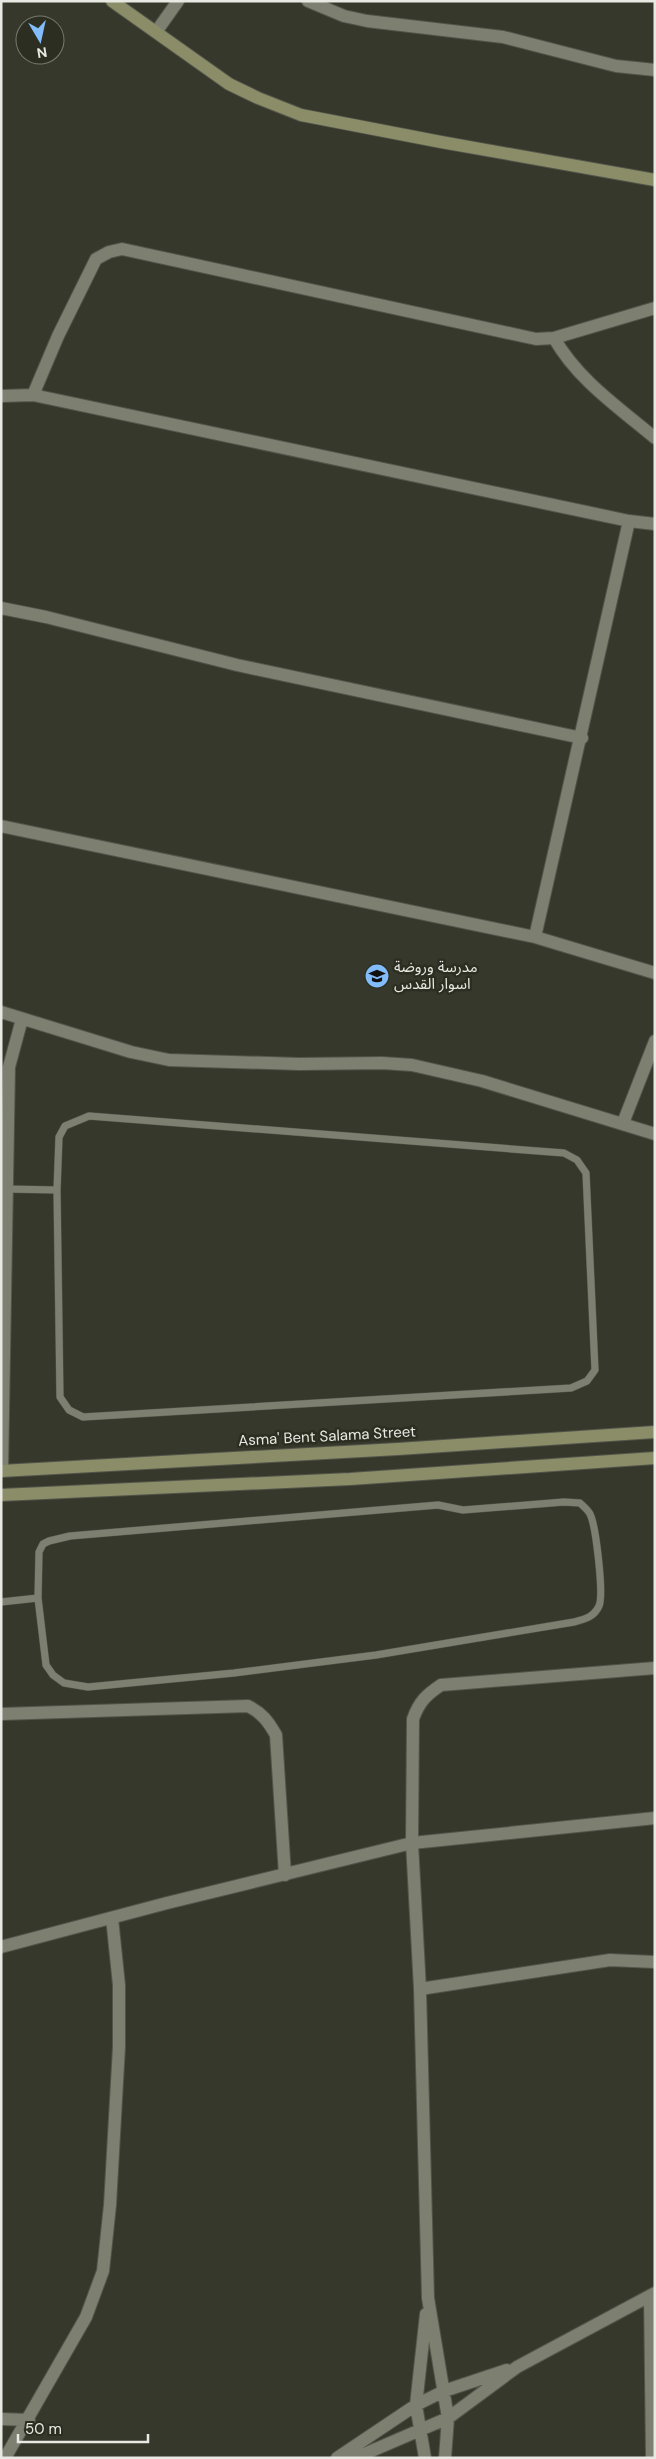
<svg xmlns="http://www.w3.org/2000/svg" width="656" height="2459" font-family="'DM Sans','Noto Sans Arabic',sans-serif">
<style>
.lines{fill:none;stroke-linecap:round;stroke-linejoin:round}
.lane-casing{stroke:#53544a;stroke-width:8}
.street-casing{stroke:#53544a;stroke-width:14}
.secondary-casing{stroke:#53544a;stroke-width:14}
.lane{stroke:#7d7f71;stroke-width:7}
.street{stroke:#7d7f71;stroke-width:12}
.secondary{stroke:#8a8d67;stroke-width:12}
.labels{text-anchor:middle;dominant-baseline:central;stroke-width:5;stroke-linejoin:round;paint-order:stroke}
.poi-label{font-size:15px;fill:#e8e9e2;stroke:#2c2e22;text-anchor:start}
.street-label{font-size:15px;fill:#e8e9e2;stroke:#2c2e22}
</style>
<rect width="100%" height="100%" fill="#36382c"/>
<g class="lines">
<defs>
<path id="lane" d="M7 1189 57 1190 59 1137 65 1126 89 1116 564 1153 577 1160 586 1173 595 1370 587 1381 571 1388 83 1417 69 1410 60 1397 57 1190
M564 1502 580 1503C583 1506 588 1510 590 1514 596 1526 604 1595 599 1606 594 1617 585 1619 574 1622L376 1655 234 1673 88 1687 64 1683 53 1675 46 1665 38 1598 39 1552 43 1544 49 1541 70 1536 438 1505 463 1510Z
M1 1602 38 1598"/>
<path id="street" d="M308 1 344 16 367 21 503 37 616 66 655 70
M156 32 178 1
M554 338C578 380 618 407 655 438
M33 395 58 336 96 259 109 252 122 249 536 339 554 338 655 308
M1 396 33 395 629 521 655 524
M1 608 46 617 237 665 582 738
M1 826 535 937 655 973
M535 937 629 521
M1 1012 131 1052 169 1060 299 1064 382 1063 412 1065 482 1081 655 1134
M623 1123 655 1041
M2 1471 9 1067 22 1019
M1 1714 248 1706C262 1713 268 1721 276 1735L285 1875
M1 1947 167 1903 412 1843 655 1818
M420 1989 610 1960 655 1962
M650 2296 652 2458
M1 2419 29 2420
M5 2458 86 2317 103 2271 110 2205 119 2047V1985L112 1918
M337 2458 416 2405 444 2391 507 2370
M355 2458 448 2418 517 2367 655 2293
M425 2458 416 2405 426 2314
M445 2458 448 2418 428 2298 420 1989 412 1843 413 1719C419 1702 426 1695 441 1685L655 1668"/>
<path id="secondary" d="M112 1 229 84 258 98 301 115 441 142 655 180
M1 1471 398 1449 655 1432
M1 1495 350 1479 655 1458"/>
</defs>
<use href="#lane" class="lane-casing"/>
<use href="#street" class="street-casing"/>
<use href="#secondary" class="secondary-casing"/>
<use href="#lane" class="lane"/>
<use href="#street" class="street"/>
<use href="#secondary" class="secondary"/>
</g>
<defs>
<symbol id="school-disc" viewBox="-11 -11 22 22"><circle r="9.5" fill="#82bcfa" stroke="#2c2e22"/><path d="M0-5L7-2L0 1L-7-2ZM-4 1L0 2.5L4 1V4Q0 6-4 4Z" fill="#111"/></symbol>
</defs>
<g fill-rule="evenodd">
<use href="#school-disc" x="363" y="962" width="28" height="28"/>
</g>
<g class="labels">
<g class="poi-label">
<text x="394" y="967">مدرسة وروضة<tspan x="394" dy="17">اسوار القدس</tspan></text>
</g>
<g class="street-label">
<text transform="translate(327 1436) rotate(-3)">Asma' Bent Salama Street</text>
</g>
</g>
<rect width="656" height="2459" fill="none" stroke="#e8e9e2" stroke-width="5"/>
<g transform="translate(40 40) rotate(171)"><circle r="24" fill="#2c2e22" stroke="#77796f"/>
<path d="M0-4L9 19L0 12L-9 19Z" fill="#82bcfa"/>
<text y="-8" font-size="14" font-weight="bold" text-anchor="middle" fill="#e8e9e2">N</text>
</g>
<path d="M18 2434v8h130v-8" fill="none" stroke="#e8e9e2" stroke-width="2.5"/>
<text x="25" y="2434" font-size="15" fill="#e8e9e2" stroke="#2c2e22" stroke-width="4" paint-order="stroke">50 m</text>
</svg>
